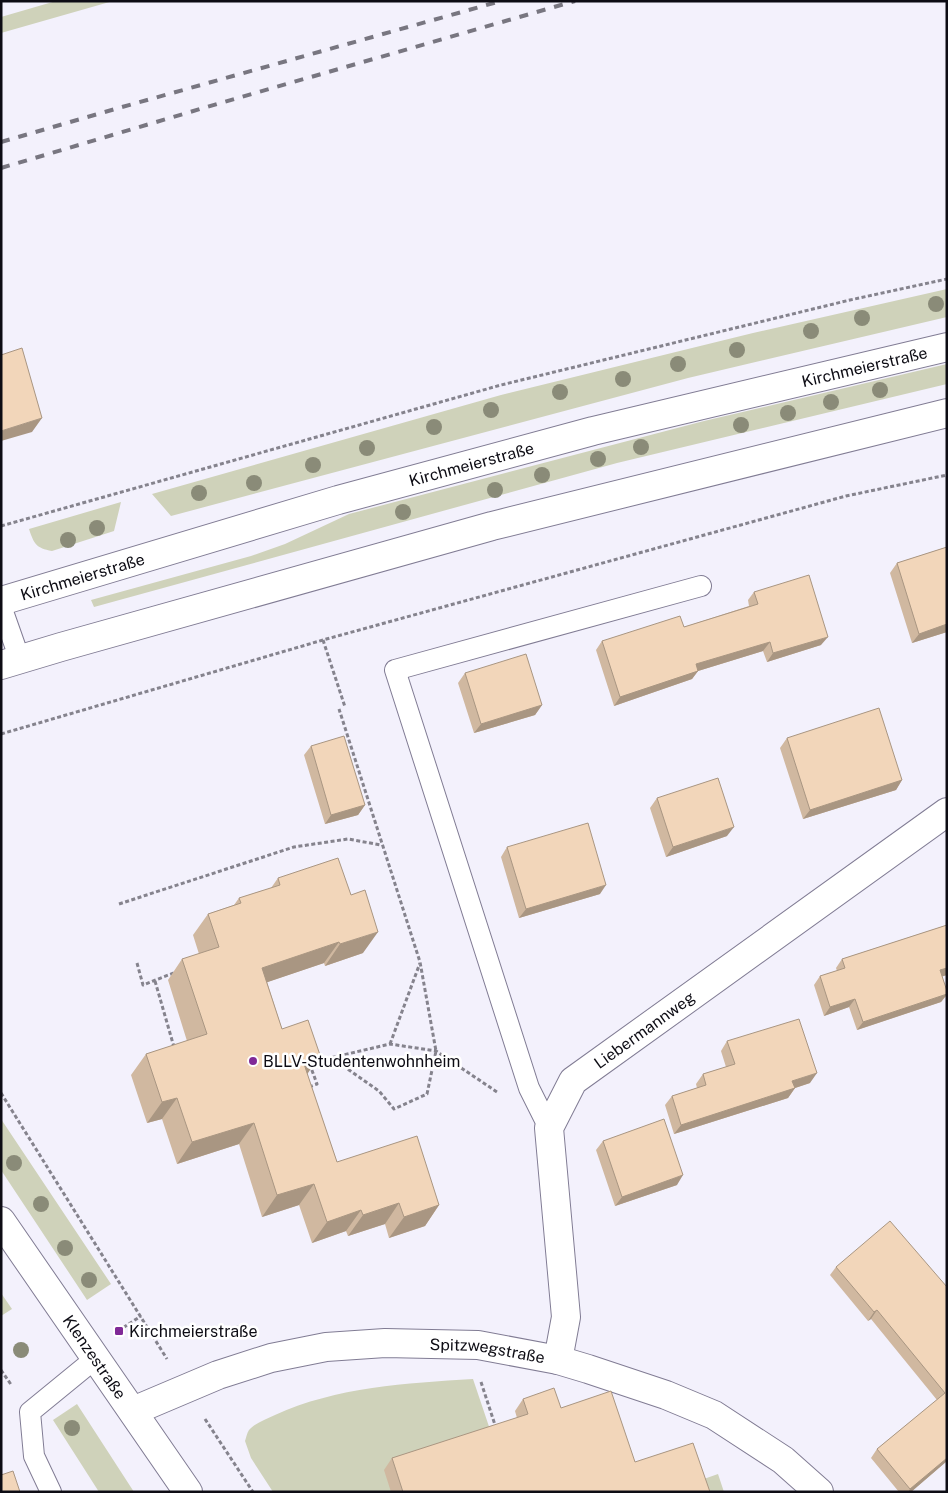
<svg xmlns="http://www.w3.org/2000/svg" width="948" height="1493" font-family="'Public Sans',sans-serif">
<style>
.green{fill:#cfd2ba}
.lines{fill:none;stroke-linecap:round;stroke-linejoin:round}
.service-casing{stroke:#817c94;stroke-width:22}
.minor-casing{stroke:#817c94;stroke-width:30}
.tertiary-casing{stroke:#817c94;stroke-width:30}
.secondary-casing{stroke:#817c94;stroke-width:30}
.path{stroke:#85838d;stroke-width:3;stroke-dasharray:4 2.5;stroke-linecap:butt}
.service{stroke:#fff;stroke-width:20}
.minor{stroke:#fff;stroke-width:28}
.tertiary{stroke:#fff;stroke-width:28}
.secondary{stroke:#fff;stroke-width:28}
.rail{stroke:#787680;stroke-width:4;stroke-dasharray:9 9;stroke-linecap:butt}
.tree{fill:#8a8b78}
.wall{fill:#d0b8a0}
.shaded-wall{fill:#a99682}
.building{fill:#f2d6ba;stroke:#a99682}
.poi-dot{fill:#802997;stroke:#fff;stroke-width:2}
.labels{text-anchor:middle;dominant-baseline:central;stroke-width:5;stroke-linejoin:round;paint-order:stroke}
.street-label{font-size:16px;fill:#0d0c14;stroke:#fff}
.poi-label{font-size:16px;fill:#0d0c14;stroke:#fff;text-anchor:start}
</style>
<rect width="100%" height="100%" fill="#f3f1fc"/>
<path class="green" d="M56 1H113L1 33V17Z
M947 289V317L688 378 171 516 152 494 501 395 753 333Z
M947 364V384L617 463 94 607 91 600 251 556 285 544 349 514 704 421Z
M121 502 114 531 52 551C36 548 34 544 29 529Z
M1 1119 111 1284 87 1300 1 1170Z
M1 1293 12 1309 1 1316Z
M473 1379 511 1492H273L251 1458 245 1441C246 1438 247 1433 249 1430 255 1423 267 1419 275 1415 336 1387 407 1383 473 1379Z
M77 1404 134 1492H99L53 1420Z
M718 1474 724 1492H667Z"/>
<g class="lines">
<defs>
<path id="service" d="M1 606 20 660
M549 1128 529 1088 395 670 701 586
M51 1492 34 1456 30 1412 96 1358"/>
<g id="minor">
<path id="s1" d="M558 1360 566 1317 549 1128 573 1081 947 812"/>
<path id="s2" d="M133 1411 218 1375 271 1358 326 1347 385 1343 478 1345 558 1360 588 1369 666 1395 714 1415 783 1460 819 1492"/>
</g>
<g id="tertiary">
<path id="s3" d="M1 1221 188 1492"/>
</g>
<g id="secondary">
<path id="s4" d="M1 601 338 500 593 431 947 347"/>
<path d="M1 665 61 647 492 526 947 413"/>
</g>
</defs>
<use href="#service" class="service-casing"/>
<use href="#minor" class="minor-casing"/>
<use href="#tertiary" class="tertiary-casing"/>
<use href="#secondary" class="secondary-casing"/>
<path class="path" d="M1 526 501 385 850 300 947 279
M323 640 345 707
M1 734 323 640 846 496 947 475
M119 904 294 847 348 839 381 845
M137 963 143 985 176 972
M155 981 174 1047
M390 1044 420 963
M332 1058 379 1091 394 1109 427 1094 436 1051 420 962 339 709
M313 1062 390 1044 436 1051 497 1092
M309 1087 317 1084 310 1065
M1 1093 167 1359
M118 1331 141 1316
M151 1332 246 1327
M1 1370 12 1386
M481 1382 496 1428
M205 1419 253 1492"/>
<use href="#service" class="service"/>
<use href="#minor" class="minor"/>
<use href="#tertiary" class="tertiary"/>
<use href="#secondary" class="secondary"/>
<path class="rail" d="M1 142 115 109 501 1
M1 168 217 104 575 1"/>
</g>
<g class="tree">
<circle cx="936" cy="304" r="8"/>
<circle cx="862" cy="318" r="8"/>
<circle cx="811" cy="331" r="8"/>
<circle cx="737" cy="350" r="8"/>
<circle cx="678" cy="364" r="8"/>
<circle cx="623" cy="379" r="8"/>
<circle cx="880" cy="390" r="8"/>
<circle cx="560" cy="392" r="8"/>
<circle cx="831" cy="402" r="8"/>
<circle cx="491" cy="410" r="8"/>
<circle cx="788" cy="413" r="8"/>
<circle cx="741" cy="425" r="8"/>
<circle cx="434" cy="427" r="8"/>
<circle cx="641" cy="447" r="8"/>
<circle cx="367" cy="448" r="8"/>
<circle cx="598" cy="459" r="8"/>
<circle cx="313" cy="465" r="8"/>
<circle cx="542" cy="475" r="8"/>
<circle cx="254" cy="483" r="8"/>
<circle cx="495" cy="490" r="8"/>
<circle cx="199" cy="493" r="8"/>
<circle cx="403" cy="512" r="8"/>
<circle cx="97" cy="528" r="8"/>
<circle cx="68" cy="540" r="8"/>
<circle cx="14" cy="1163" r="8"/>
<circle cx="41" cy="1204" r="8"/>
<circle cx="65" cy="1248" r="8"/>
<circle cx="89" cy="1280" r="8"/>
<circle cx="21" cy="1350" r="8"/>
<circle cx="72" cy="1428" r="8"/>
</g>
<path class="wall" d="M947 547V632L912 643 890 573 897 563Z
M754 592 821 645 767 662 763 651 698 671 692 679 614 706 596 650 602 641 684 627 749 606 748 600Z
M465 673 542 705 535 715 474 733 458 683Z
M787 738 902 780 896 790 803 819 780 748Z
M311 746 365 805 358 815 325 824 304 755Z
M657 798 727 836 666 857 650 808Z
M507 847 600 894 519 918 501 857Z
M278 878 363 953 325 966 324 963 267 982 282 1029 307 1074 337 1162 439 1205 425 1226 389 1238 385 1224 348 1236 346 1231 312 1243 299 1205 262 1217 239 1144 177 1164 162 1119 147 1123 131 1075 146 1054 187 1041 168 980 182 959 199 954 193 935 208 914 234 905 239 898 271 888Z
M947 925V975L942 976 947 991V995L941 1002 857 1030 849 1007 824 1016 814 985 820 976 837 971 836 968 842 959Z
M727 1041 810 1083 795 1088 788 1098 674 1134 665 1105 672 1096 697 1088 696 1084 703 1074 726 1067 721 1051Z
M603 1141 677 1185 615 1206 596 1150Z
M836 1267 947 1287V1461L911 1492H899L871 1458 877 1449 937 1400 871 1319 868 1321 830 1275Z
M523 1399 561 1408 635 1462 710 1492H391L384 1470 392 1458 517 1418 515 1411Z"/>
<path class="shaded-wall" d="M42 418 32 432 1 441V431Z
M947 624V632L912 643 919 634Z
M828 637 821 645 767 662 773 653Z
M770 642 763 651 698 671 692 679 614 706 620 697 696 664Z
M542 705 535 715 474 733 481 724Z
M902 780 896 790 803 819 810 810Z
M365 805 358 815 325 824 331 815Z
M734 827 727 836 666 857 673 847Z
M606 885 600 894 519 918 526 909Z
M378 932 363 953 325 966 340 944Z
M339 942 324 963 247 989 262 968Z
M947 968V975L934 979 940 970Z
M947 994 941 1002 857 1030 863 1022Z
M855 999 849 1007 824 1016 830 1007Z
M320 1055 306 1076 303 1061Z
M817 1073 810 1083 786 1091 792 1081Z
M795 1088 788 1098 674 1134 681 1125Z
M177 1098 162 1119 147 1123 162 1102Z
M254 1123 239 1144 177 1164 192 1142Z
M683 1175 677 1185 615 1206 622 1197Z
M314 1184 299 1205 262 1217 277 1195Z
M399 1203 385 1224 348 1236 363 1215Z
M439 1205 425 1226 389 1238 404 1217Z
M361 1210 346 1231 312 1243 327 1222Z
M877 1310 871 1319 868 1321 874 1312Z
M947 1458V1461L911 1492H908L910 1489Z"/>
<path class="building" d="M22 348 42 418 1 431V355Z
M947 547V624L919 634 897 563Z
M809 575 828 637 773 653 770 642 696 664 698 671 620 697 602 641 680 616 684 627 758 604 754 592Z
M526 654 542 705 481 724 465 673Z
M879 708 902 780 810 810 787 738Z
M344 736 365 805 331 815 311 746Z
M718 778 734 827 673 847 657 798Z
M588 823 606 885 526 909 507 847Z
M338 858 351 895 365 890 378 932 340 944 339 942 262 968 282 1029 308 1020 320 1055 303 1061 337 1162 417 1136 439 1205 404 1217 399 1203 363 1215 361 1210 327 1222 314 1184 277 1195 254 1123 192 1142 177 1098 162 1102 146 1054 207 1034 182 959 219 947 208 914 241 903 239 898 280 885 278 878Z
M947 925V968L940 970 947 991V994L863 1022 855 999 830 1007 820 976 845 968 842 959Z
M799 1019 817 1073 792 1081 795 1088 681 1125 672 1096 706 1085 703 1074 735 1064 727 1041Z
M664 1119 683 1175 622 1197 603 1141Z
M890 1221 947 1287V1458L910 1489 877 1449 945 1393 877 1310 874 1312 836 1267Z
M554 1388 561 1408 611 1391 635 1462 693 1443 710 1492H403L392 1458 528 1414 523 1399Z
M13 1471 20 1492H1V1475Z"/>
<g class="poi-dot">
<circle cx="253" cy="1061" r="5"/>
<rect x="114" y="1326" width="10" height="10" rx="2.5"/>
</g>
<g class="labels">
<g class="street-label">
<text stroke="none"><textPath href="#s4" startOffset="895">Kirchmeierstraße</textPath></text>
<text stroke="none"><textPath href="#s4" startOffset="490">Kirchmeierstraße</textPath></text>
<text stroke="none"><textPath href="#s4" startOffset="85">Kirchmeierstraße</textPath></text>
<text stroke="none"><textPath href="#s1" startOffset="374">Liebermannweg</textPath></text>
<text stroke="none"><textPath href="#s2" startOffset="366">Spitzwegstraße</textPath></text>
<text stroke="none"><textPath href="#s3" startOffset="165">Klenzestraße</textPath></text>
</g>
<g class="poi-label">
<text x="263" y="1061">BLLV-Studentenwohnheim</text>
<text x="129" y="1331">Kirchmeierstraße</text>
</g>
</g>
<rect width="948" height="1493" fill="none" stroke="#0d0c14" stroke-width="5"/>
</svg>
